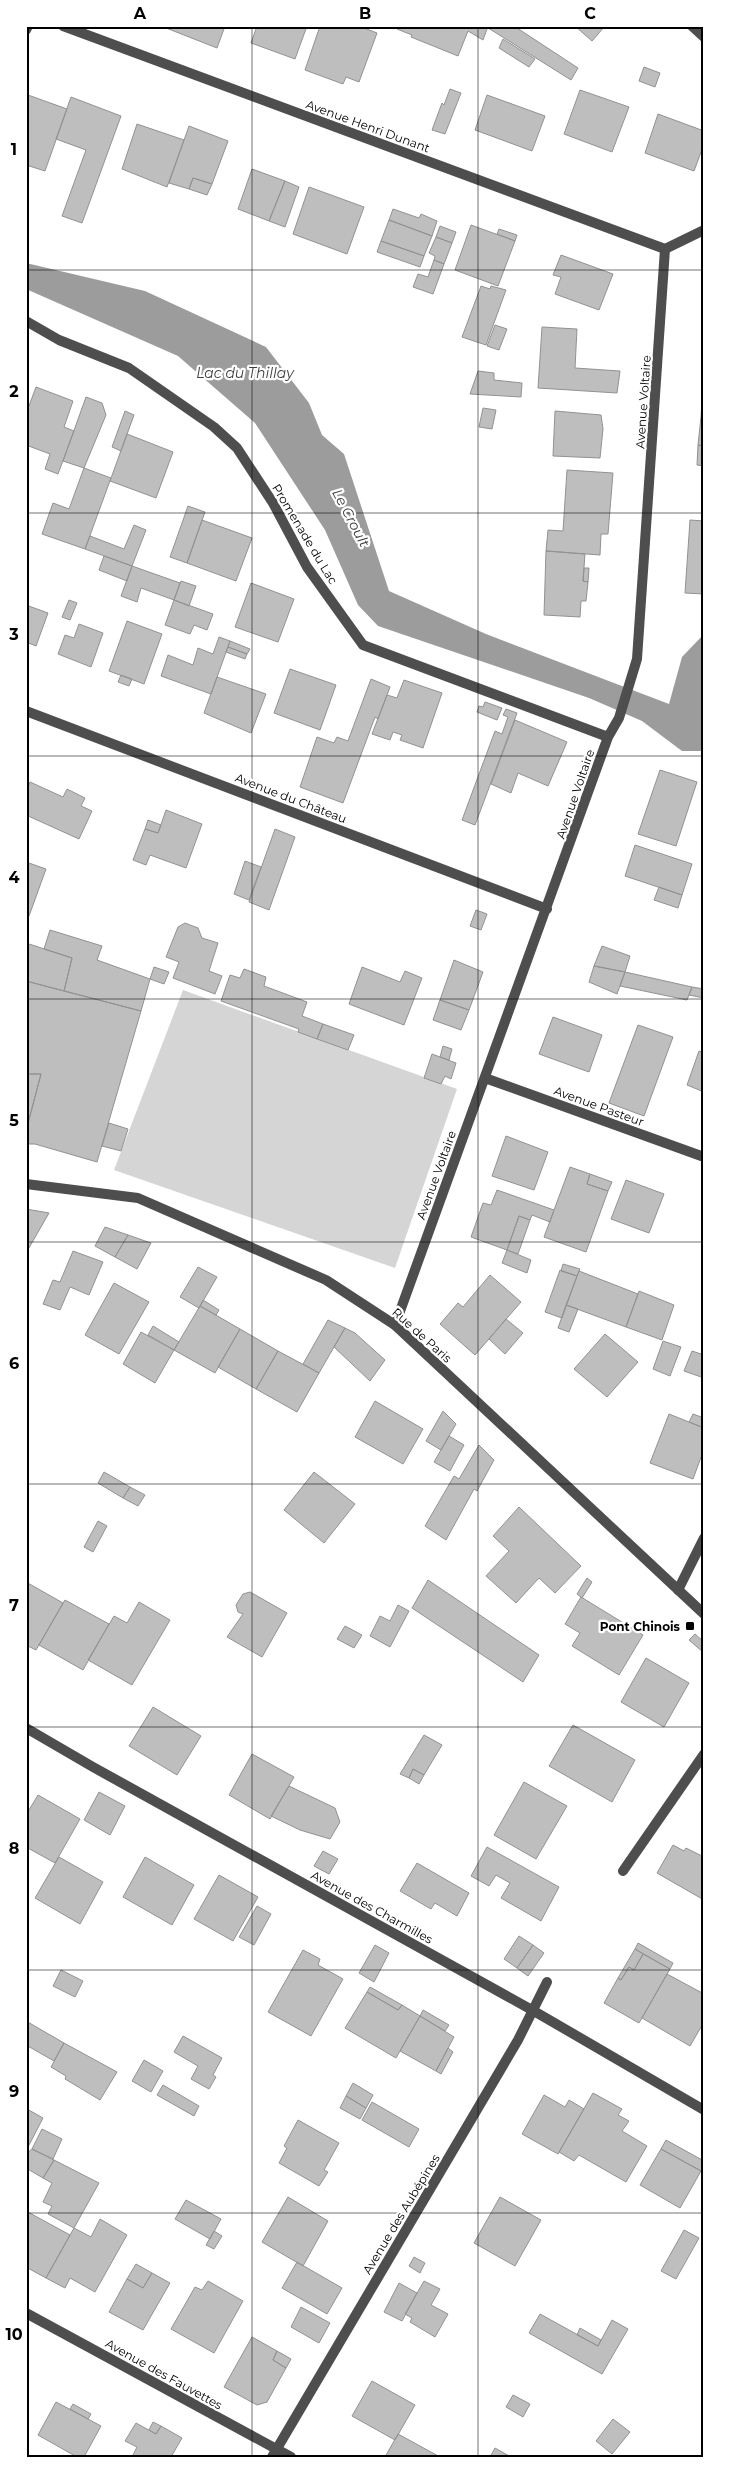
<svg xmlns="http://www.w3.org/2000/svg" width="730" height="2483" font-family="Montserrat,sans-serif">
<style>
.green{fill:#d5d5d5}
.water{fill:#9c9c9c}
.building{fill:#bebebe;stroke:#929292}
.lines{fill:none;stroke-linecap:round;stroke-linejoin:round}
.minor{stroke:#4e4e4e;stroke-width:10}
.tertiary{stroke:#4e4e4e;stroke-width:10}
.grid{fill:none;stroke:#000;stroke-width:1;stroke-opacity:0.55}
.poi-dot{fill:#000;stroke:#fff;stroke-width:2}
.labels{text-anchor:middle;dominant-baseline:central;stroke-width:4.5;stroke-linejoin:round;paint-order:stroke}
.street-label{font-size:12px;fill:#000;stroke:#fff}
.poi-label{font-size:12px;font-weight:bold;fill:#000;stroke:#fff;text-anchor:end}
.water-label{font-size:14px;font-style:italic;fill:#3d3d3d;stroke:#fff}
.neatline{fill:none;stroke:#000;stroke-width:2}
.grid-label{font-size:16px;text-anchor:middle;font-weight:bold;fill:#000}
</style>
<rect width="100%" height="100%" fill="#fff"/>
<path class="green" d="M183 990 457 1089 395 1268 114 1170Z"/>
<path class="water" d="M26 263 145 291 266 347 309 403 322 435 344 454 389 591 486 634 669 704 682 657 704 634V751H682L642 721 589 698 378 626 358 605 325 530 255 423 178 356 26 289Z"/>
<path class="building" d="M161 26H225L217 48Z
M257 26H307L295 59 251 43Z
M320 26H359L377 33 359 82 346 77 343 84 305 70Z
M398 26H483L487 29 483 40 468 31 458 56 411 37 412 35 397 29Z
M485 26H514L578 68 571 80Z
M575 26H605L592 41Z
M503 39 535 59 529 67 499 48Z
M644 67 660 73 655 87 639 81Z
M450 89 461 93 445 134 432 130 442 103 444 105Z
M580 90 629 107 612 152 564 134Z
M28 95 67 109 45 171 26 165Z
M487 95 545 116 532 151 475 130Z
M71 97 121 116 82 223 62 216 86 150 56 139Z
M658 114 704 131V144L694 171 645 153Z
M137 124 184 140 167 187 122 169Z
M189 126 228 141 212 184 193 178 189 189 169 183Z
M252 169 285 181 269 221 238 209Z
M193 178 212 184 207 195 189 189Z
M285 181 299 187 285 227 269 221Z
M309 187 364 207 347 254 293 234Z
M393 209 419 218 421 214 437 221 432 236 389 220Z
M389 220 432 236 424 256 381 241Z
M471 225 515 241 498 286 455 270Z
M440 226 456 232 452 243 436 237Z
M499 229 517 235 515 241 497 234Z
M436 237 452 243 444 264 434 260 435 256 429 253Z
M381 241 424 256 420 267 377 252Z
M561 255 613 274 599 310 555 294 561 277 553 275Z
M434 260 444 264 433 294 413 287 418 274 428 277Z
M481 286 490 289 491 286 506 290 486 345 462 337Z
M495 325 507 329 499 350 487 346Z
M542 327 577 329 575 368 620 371 617 393 538 388Z
M478 371 494 373V380L522 383 521 397 470 394Z
M703 384H704V417H701Z
M36 387 73 401 64 427 74 431 58 474 45 469 50 454 26 445V414Z
M86 397 102 403 106 415 84 468 63 461Z
M483 408 496 410 492 429 479 427Z
M125 411 134 415 121 451 112 447Z
M555 411 601 415 603 429 600 458 553 456Z
M701 417H704V446L698 445Z
M127 434 173 452 156 498 110 481Z
M698 445 704 446V466L697 465Z
M84 468 111 478 85 549 42 534 53 503 69 509Z
M567 470 613 473 608 534H601L600 555 546 551 548 530 563 531Z
M188 506 205 512 187 563 170 557Z
M202 520 252 538 236 581 187 563Z
M690 520 704 521V594L685 593Z
M134 525 146 530 132 566 85 549 90 536 124 549Z
M546 551 585 554 583 581 588 582 586 601H581L580 617 544 615Z
M104 556 132 566 127 581 99 570Z
M132 566 180 583 174 600 141 588 137 602 121 596Z
M584 568H589L588 582 583 581Z
M181 581 196 586 189 606 174 600Z
M251 583 294 599 278 642 235 627Z
M69 600 77 603 70 620 62 617Z
M174 600 213 614 207 630 194 625 190 634 165 625Z
M26 605 48 613 36 646 26 642Z
M127 621 162 634 144 684 109 671Z
M79 624 103 633 91 667 58 654 65 635 74 638Z
M219 637 230 641 211 694 161 676 168 655 193 665 198 648 213 654Z
M230 641 250 649 247 654 228 647Z
M228 647 247 654 245 659 226 652Z
M290 669 336 685 320 730 274 713Z
M121 675 132 679 129 686 118 682Z
M217 677 266 694 251 733 204 713Z
M371 679 390 687 378 719 375 717 343 803 300 787 317 737 334 743 337 737 348 741Z
M404 680 442 693 423 748 400 740 402 735 393 732 390 740 372 734 387 695 397 698Z
M485 702 502 708 497 720 477 712 479 706 483 707Z
M506 709 517 713 475 825 462 820 495 731 502 734 508 717 503 715Z
M515 720 567 742 548 786 518 773 511 793 491 784Z
M660 770 697 782 676 846 638 834Z
M30 782 63 797 67 789 85 798 81 806 92 811 79 839 26 815V792Z
M166 810 202 824 186 868 150 855 146 865 133 860 145 829 158 833Z
M148 820 161 825 158 833 145 829Z
M275 829 295 837 269 910 249 902Z
M635 845 692 864 682 895 625 876Z
M245 861 261 867 249 900 234 894Z
M26 862 46 869 29 916 26 915Z
M659 887 682 895 678 908 654 900Z
M476 910 487 914 481 930 470 926Z
M185 923 198 928 202 938 218 943 209 971 222 976 215 994 173 978 179 962 166 957 178 927Z
M50 930 102 946 97 960 150 979 141 1011 64 991 72 958 44 949Z
M26 943 72 958 64 991 26 981Z
M602 946 630 956 625 972 594 966Z
M454 960 483 972 469 1010 440 1000Z
M594 966 625 972 617 994 589 982Z
M154 967 169 972 164 984 150 979Z
M362 967 400 982 405 971 422 978 404 1025 349 1004Z
M244 969 266 977 264 986 307 1002 302 1016 323 1024 317 1039 298 1032 299 1029 221 1001 230 975 240 978Z
M625 972 692 987 687 1000 620 986Z
M26 981 141 1011 97 1162 35 1144H26V1131L41 1074H26Z
M692 987 704 989V998L689 995Z
M440 1000 469 1010 461 1030 433 1020Z
M553 1017 602 1035 589 1072 539 1054Z
M323 1024 354 1035 348 1050 317 1039Z
M638 1025 673 1037 644 1116 609 1103Z
M443 1046 452 1049 449 1060 440 1057Z
M699 1051 704 1053V1092L687 1085Z
M432 1054 456 1063 451 1079 445 1076 441 1084 424 1078Z
M26 1074H41L26 1131Z
M109 1123 128 1129 121 1151 102 1146Z
M506 1136 548 1152 534 1190 492 1176Z
M570 1167 590 1174 587 1184 608 1191 586 1252 544 1237Z
M590 1174 612 1182 608 1191 587 1184Z
M626 1180 664 1194 649 1233 611 1219Z
M497 1190 554 1210 550 1222 532 1215 530 1220 519 1216 507 1250 471 1237 483 1203 491 1205Z
M26 1209 49 1213 26 1253Z
M519 1216 530 1220 518 1254 507 1250Z
M105 1227 128 1235 115 1257 95 1246Z
M128 1235 151 1243 137 1269 115 1257Z
M507 1250 531 1260 527 1273 502 1263Z
M73 1251 103 1262 89 1295 70 1287 60 1310 43 1304 53 1280 60 1282Z
M563 1264 580 1269 577 1276 561 1271Z
M198 1267 217 1277 199 1308 180 1297Z
M560 1270 577 1276 562 1318 545 1312Z
M579 1271 638 1294 626 1327 566 1305Z
M490 1275 521 1302 475 1355 440 1324 458 1303 463 1307Z
M114 1283 149 1302 119 1354 85 1335Z
M639 1291 674 1305 662 1340 626 1327Z
M203 1300 219 1310 216 1315 200 1306Z
M566 1305 578 1309 569 1332 558 1328Z
M200 1306 240 1329 215 1373 174 1350Z
M506 1319 523 1333 505 1354 489 1339Z
M328 1320 345 1328 319 1373 303 1364Z
M153 1326 179 1342 174 1350 148 1335Z
M345 1328 355 1333 385 1360 370 1381 334 1347Z
M240 1329 278 1351 256 1389 218 1367Z
M141 1332 174 1350 155 1383 123 1364Z
M605 1334 638 1362 607 1397 574 1369Z
M663 1341 681 1347 670 1376 653 1369Z
M278 1351 319 1373 297 1412 256 1389Z
M692 1351 704 1355V1378L684 1371Z
M375 1401 423 1429 403 1464 355 1437Z
M443 1411 456 1424 441 1450 426 1441Z
M669 1414 704 1428V1449L693 1479 650 1463Z
M693 1414 704 1418V1428L689 1422Z
M449 1436 464 1445 450 1471 434 1462Z
M479 1445 494 1460 477 1491 474 1489 446 1540 425 1526 454 1476 459 1479Z
M104 1472 130 1487 123 1498 98 1483Z
M314 1472 355 1504 324 1543 284 1510Z
M130 1487 145 1495 138 1506 123 1498Z
M519 1507 581 1566 555 1593 539 1578 516 1603 486 1576 509 1551 493 1536Z
M98 1521 107 1526 93 1552 84 1547Z
M587 1578 592 1582 582 1598 577 1594Z
M428 1580 539 1655 523 1682 412 1608Z
M26 1582 63 1603 36 1650 26 1645Z
M250 1592 287 1613 262 1657 227 1637 243 1614 238 1612 236 1605 243 1594Z
M581 1597 643 1635 619 1675 572 1646 580 1633 565 1624Z
M65 1600 109 1624 83 1670 39 1645Z
M139 1602 170 1620 132 1685 88 1660 114 1616 127 1623Z
M398 1605 409 1611 390 1647 370 1636 380 1616 390 1621Z
M345 1626 362 1635 354 1648 337 1639Z
M695 1634 704 1642V1653L689 1640Z
M646 1658 689 1683 664 1727 621 1702Z
M153 1707 201 1736 177 1775 129 1746Z
M573 1725 635 1760 612 1802 549 1766Z
M424 1735 442 1745 424 1775 413 1769 409 1778 400 1774Z
M252 1754 294 1777 270 1819 229 1795Z
M413 1769 424 1775 419 1784 409 1778Z
M524 1782 567 1806 536 1859 494 1835Z
M289 1786 335 1808 340 1822 330 1839 300 1830 271 1816Z
M99 1792 125 1806 110 1835 84 1820Z
M38 1795 80 1819 55 1863 26 1847V1815Z
M673 1845 684 1851 686 1848 704 1857V1900L657 1873Z
M487 1847 559 1887 541 1921 501 1898 510 1883 496 1875 489 1886 471 1876Z
M323 1851 338 1859 329 1874 314 1866Z
M59 1857 103 1882 80 1924 35 1898Z
M145 1857 194 1885 172 1925 123 1897Z
M417 1863 469 1893 457 1916 435 1903 431 1909 400 1891Z
M219 1875 258 1897 233 1941 194 1919Z
M257 1906 271 1914 254 1945 239 1937Z
M519 1936 533 1945 517 1968 504 1959Z
M638 1943 673 1963 670 1969 635 1949Z
M375 1945 389 1953 374 1982 359 1973Z
M533 1945 544 1953 528 1976 517 1968Z
M635 1949 643 1954 634 1970 629 1967 621 1980 618 1978Z
M303 1950 320 1959 318 1965 343 1979 311 2036 268 2012Z
M643 1954 670 1969 639 2023 604 2003 618 1978 621 1980 629 1967 634 1970Z
M61 1970 83 1981 75 1997 53 1986Z
M667 1974 704 1994V2022L690 2046 642 2018Z
M370 1987 402 2005 398 2010 367 1992Z
M367 1992 398 2010 402 2005 420 2016 396 2058 345 2028Z
M423 2010 449 2025 445 2031 420 2016Z
M420 2016 454 2037 436 2071 400 2051Z
M26 2021 64 2043 54 2061 26 2045Z
M183 2036 222 2058 213 2075 216 2077 209 2089 191 2079 198 2066 174 2052Z
M64 2043 117 2072 100 2100 65 2079 66 2076 51 2067Z
M448 2048 453 2052 441 2074 436 2071Z
M144 2060 163 2071 151 2092 132 2081Z
M353 2083 373 2095 366 2108 346 2096Z
M163 2085 199 2106 194 2116 157 2095Z
M593 2093 622 2109 618 2115 629 2121 622 2131 647 2146 626 2182 579 2155 574 2161 559 2152Z
M544 2095 565 2107 569 2100 584 2109 558 2154 522 2134Z
M346 2096 366 2108 360 2119 340 2108Z
M372 2102 419 2129 409 2147 362 2120Z
M27 2109 43 2118 28 2147 26 2146Z
M298 2120 339 2143 324 2170 328 2172 319 2186 279 2163 287 2148 284 2146Z
M42 2129 62 2139 53 2159 32 2149Z
M666 2140 704 2161 701 2171 661 2149Z
M32 2149 54 2160 43 2178 26 2168V2154Z
M661 2149 701 2171 680 2208 640 2185Z
M54 2160 99 2183 74 2228 48 2214 52 2206 43 2202 52 2183 43 2178Z
M288 2197 328 2221 303 2266 262 2242Z
M500 2197 541 2220 515 2266 474 2243Z
M186 2200 221 2219 210 2239 175 2219Z
M26 2211 70 2235 46 2278 26 2267Z
M100 2219 127 2235 95 2292 70 2278 65 2288 46 2278 74 2228 91 2237Z
M684 2230 699 2238 676 2279 661 2271Z
M214 2231 222 2236 214 2249 206 2245Z
M414 2257 425 2263 420 2273 409 2266Z
M297 2262 342 2288 327 2314 282 2288Z
M136 2264 152 2273 143 2288 127 2279Z
M152 2273 170 2283 143 2330 109 2312 127 2279 143 2288Z
M208 2281 243 2301 214 2353 171 2329 195 2287 202 2290Z
M424 2281 440 2289 431 2305 448 2314 435 2337 410 2322 412 2318 405 2314Z
M399 2283 417 2293 402 2321 384 2312Z
M301 2307 330 2323 319 2343 291 2327Z
M540 2314 598 2346 612 2320 628 2329 602 2374 529 2333Z
M580 2328 601 2340 598 2346 577 2335Z
M252 2337 277 2351 273 2360 286 2368 267 2402 257 2405 224 2387Z
M277 2351 291 2359 286 2368 273 2360Z
M372 2381 415 2405 395 2440 352 2416Z
M513 2395 530 2404 523 2417 506 2407Z
M56 2402 101 2426 84 2457H77L38 2435Z
M73 2404 91 2414 88 2419 70 2409Z
M613 2419 630 2432 612 2454 596 2441Z
M153 2422 161 2426 156 2434 149 2430Z
M136 2423 156 2434 161 2426 182 2438 171 2457H132L137 2447 125 2441Z
M398 2434 440 2457H385Z
M495 2448 511 2457H490Z"/>
<g class="lines">
<path class="minor" d="M63 26 665 249
M692 26 704 37
M26 30 28 26
M665 249 704 230
M26 321 59 340 129 368 214 427 237 448 273 503 307 567 363 645 608 737
M26 711 547 909
M485 1078 704 1157
M395 1325 608 737 619 718 637 659 665 249
M678 1590 704 1538
M26 1728 93 1767 534 2011 704 2110
M623 1871 704 1754
M26 2313 291 2457
M272 2457 518 2040 547 1982"/>
<path class="tertiary" d="M26 1184 138 1198 326 1280 395 1325 704 1614"/>
</g>
<path class="grid" d="M252 26V2457M478 26V2457M26 270H704M26 513H704M26 756H704M26 999H704M26 1242H704M26 1484H704M26 1727H704M26 1970H704M26 2213H704"/>
<rect class="poi-dot" x="685" y="1621" width="10" height="10" rx="2.5"/>
<g class="labels">
<g class="street-label">
<text transform="translate(368 126) rotate(20)">Avenue Henri Dunant</text>
<text transform="translate(643 402) rotate(-86)">Avenue Voltaire</text>
<text transform="translate(305 534) rotate(59)">Promenade du Lac</text>
<text transform="translate(575 794) rotate(-71)">Avenue Voltaire</text>
<text transform="translate(291 798) rotate(21)">Avenue du Château</text>
<text transform="translate(599 1106) rotate(20)">Avenue Pasteur</text>
<text transform="translate(436 1175) rotate(-70)">Avenue Voltaire</text>
<text transform="translate(422 1335) rotate(42)">Rue de Paris</text>
<text transform="translate(372 1907) rotate(29)">Avenue des Charmilles</text>
<text transform="translate(401 2214) rotate(-59)">Avenue des Aubépines</text>
<text transform="translate(164 2374) rotate(29)">Avenue des Fauvettes</text>
</g>
<g class="poi-label">
<text x="680" y="1626">Pont Chinois</text>
</g>
<g class="water-label">
<text x="245" y="373">Lac du Thillay</text>
<text transform="translate(351 518) rotate(62)">Le Croult</text>
</g>
</g>
<rect width="730" height="2483" fill="none" stroke="#ffffff" stroke-width="55"/>
<rect x="28" y="28" width="674" height="2428" class="neatline"/>
<g class="grid-label">
<text x="140" y="19">A</text>
<text x="365" y="19">B</text>
<text x="590" y="19">C</text>
<text x="14" y="155">1</text>
<text x="14" y="397">2</text>
<text x="14" y="640">3</text>
<text x="14" y="883">4</text>
<text x="14" y="1126">5</text>
<text x="14" y="1369">6</text>
<text x="14" y="1611">7</text>
<text x="14" y="1854">8</text>
<text x="14" y="2097">9</text>
<text x="14" y="2340">10</text>
</g>
</svg>
